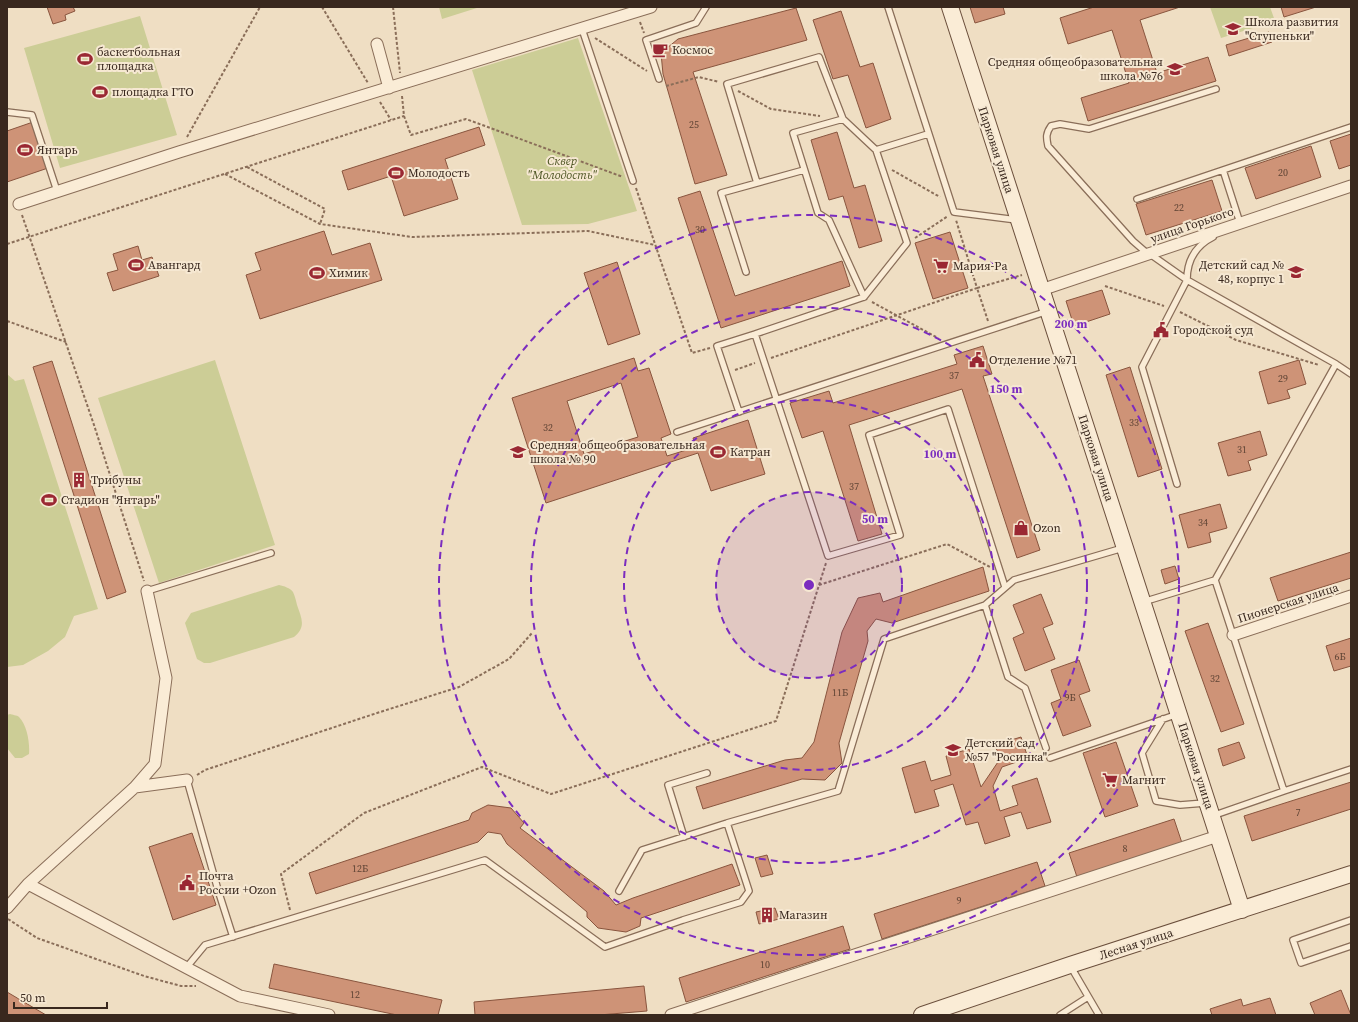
<svg xmlns="http://www.w3.org/2000/svg" width="1358" height="1022" font-family="'Source Serif 4',serif">
<style>
.green{fill:#cccd96}
.building{fill:#ce9377;stroke:#89553e;fill-rule:evenodd}
.lines{fill:none;stroke-linecap:round;stroke-linejoin:round}
.lane-casing{stroke:#8a6e59;stroke-width:8}
.street-casing{stroke:#8a6e59;stroke-width:13}
.secondary-casing{stroke:#6b4f3c;stroke-width:18}
.path{stroke:#8a6e59;stroke-width:2;stroke-dasharray:3 2;stroke-linecap:butt}
.lane{stroke:#faecd6;stroke-width:5.5}
.street{stroke:#faecd6;stroke-width:11}
.secondary{stroke:#faecd6;stroke-width:16}
.ring{fill:none;stroke:#7b2cbf;stroke-width:2;stroke-dasharray:7 5}
.labels{text-anchor:middle;dominant-baseline:central;stroke-width:4;stroke-linejoin:round;paint-order:stroke}
.number-label{font-size:10px;fill:#5e4334}
.poi-label{font-size:12px;fill:#39281e;stroke:#f6e8d2;text-anchor:start}
.street-label{font-size:12px;fill:#39281e;stroke:#f6e8d2}
.park-label{font-size:12px;font-style:italic;fill:#4e5624;stroke:#f6e8d2}
.centre{fill:#7b2cbf;stroke:#f6e8d2;stroke-width:2}
.ring-label{font-size:12px;text-anchor:middle;font-weight:bold;fill:#7b2cbf;stroke:#f6e8d2;stroke-width:4;stroke-linejoin:round;paint-order:stroke}
</style>
<rect width="100%" height="100%" fill="#efdec3"/>
<path class="green" d="M439 7H480L442 19Z
M1210 7H1270L1275 21 1221 38Z
M140 16 177 135 60 168 24 48Z
M578 38 637 211 588 224 522 225 472 70Z
M215 360 275 545 159 583 98 398Z
M7 374 15 381 24 379 98 609 74 616 65 637 48 651 23 665 7 667Z
M279 585C284 586 290 588 293 592 295 596 296 601 297 605 301 617 307 627 294 637L210 663H204L197 659 185 623 191 613Z
M10 714C12 715 17 715 19 717 27 725 30 743 29 754L22 758H15L7 748V715Z"/>
<path class="building" d="M47 7H73L75 11 65 15 66 20 53 24Z
M970 7H1003L1005 14 975 23Z
M1094 7H1180L1140 20 1157 73 1208 57 1216 81 1088 121 1081 98 1129 83 1112 30 1068 44 1060 18Z
M1281 7H1316L1284 17Z
M796 8 807 40 693 72 727 175 695 184 663 74 661 53 678 39Z
M841 11 860 67 873 63 891 119 866 128 848 75 833 79 813 20Z
M1269 32 1272 42 1229 56 1226 45Z
M33 122 48 168 7 182V131Z
M479 127 485 145 445 159 458 199 404 216 391 176 348 190 342 171Z
M837 132 854 188 865 185 882 241 859 248 843 196 829 200 811 140Z
M1351 134V165L1339 169 1330 141Z
M1311 146 1321 177 1256 199 1245 168Z
M1212 180 1222 211 1146 235 1136 204Z
M700 191 735 296 842 261 850 286 721 328 678 198Z
M324 231 332 255 370 243 382 280 260 319 246 275 261 270 255 253Z
M950 232 968 288 933 299 915 243Z
M138 246 142 260 152 257 159 276 113 291 107 273 118 270 113 254Z
M617 262 640 334 608 345 584 273Z
M1102 290 1110 314 1074 326 1066 301Z
M983 346 992 374 983 376 1040 550 1017 558 962 389 849 425 882 534 858 541 823 431 802 438 790 403 829 391 833 403 957 364 954 355Z
M634 358 638 371 649 368 671 434 661 438 667 456 696 447 693 438 748 420 765 474 711 491 698 453 546 503 512 398ZM621 383 638 437 584 454 567 401Z
M1299 360 1306 384 1287 390 1290 398 1268 404 1259 372Z
M52 361 126 592 107 599 33 367Z
M1130 367 1162 469 1138 477 1106 375Z
M1260 431 1267 455 1248 461 1251 470 1228 476 1218 443Z
M1220 504 1227 528 1209 533 1211 542 1188 548 1179 515Z
M1351 552V578L1278 601 1270 578Z
M1175 566 1179 579 1165 584 1161 570Z
M983 567 989 591 892 623 876 619 867 631 868 641 839 743 842 763 825 780 802 779 703 809 696 787 785 760 802 758 814 742 842 632 858 598 880 593 883 602Z
M1041 594 1053 624 1043 628 1055 659 1025 671 1013 638 1024 633 1013 605Z
M1208 623 1244 724 1221 732 1185 631Z
M1351 638V666L1334 671 1326 646Z
M1079 660 1090 691 1079 695 1091 726 1063 736 1051 703 1061 699 1051 670Z
M1021 737 1028 758 1002 767 993 786 1000 811 1018 805 1012 786 1037 778 1051 822 1027 829 1021 812 1004 817 1010 836 985 844 978 822 966 825 953 784 934 790 939 806 915 813 902 768 925 761 931 781 951 775 946 756 969 749 981 787 1000 759 995 745Z
M1116 742 1138 806 1105 817 1083 753Z
M1239 742 1245 758 1223 766 1218 749Z
M1351 782V809L1252 841 1244 816Z
M488 805 511 808 524 823 520 828 604 891 616 905 633 898 732 864 740 885 641 918 640 926 626 932 598 928 587 917V912L507 844 501 834 488 832 478 842 316 894 309 873 469 820 472 813Z
M1174 819 1182 843 1077 877 1069 853Z
M192 833 216 905 173 920 149 847Z
M767 855 773 874 761 877 755 858Z
M1037 862 1045 886 882 939 874 914Z
M775 908 779 919 759 924 756 912Z
M843 926 850 949 686 1002 679 978Z
M274 964 442 1000 438 1015H397L269 988Z
M644 986 647 1011 599 1015H475L474 1002Z
M1341 990 1351 1015H1315L1310 1003Z
M7 992 46 1015H7Z
M1270 998 1276 1015H1212L1210 1009 1241 999 1243 1006Z"/>
<g class="lines">
<defs>
<path id="lane" d="M888 7 954 212 1017 220
M582 29 633 181
M659 79 646 40 696 23 706 7
M7 112 32 115 57 191
M843 119 876 150
M1137 199 1223 170
M1238 224 1240 223 1223 170 1351 127
M1148 254 1133 241 1048 146C1046 137 1046 133 1051 126L1060 124 1089 129 1216 89
M1150 254 1187 280 1336 364 1215 580
M746 272 721 193 804 170
M864 297 907 243 876 150 928 134
M755 334 864 297 829 220 818 213 793 133 843 119 819 57 727 84 757 183
M1336 364 1351 374
M739 412 717 346 755 334 828 556 900 535 869 435 948 409 1005 587
M677 432 1048 311
M1177 484 1142 367 1187 280C1187 260 1195 246 1213 237
M147 591 271 553
M1143 602 1215 580 1284 791 1212 816
M985 605 1008 677 1025 688 1046 748
M1163 719 1142 753 1156 801 1180 805 1205 803
M1050 758 1178 714
M187 780 218 890 233 937
M1284 791 1351 769
M684 837 668 785 707 773
M619 891 642 850 727 823
M1351 920 1293 940 1301 963 1351 946
M1071 967 1099 1015
M186 968 205 945 485 860 605 947 683 920 741 902 749 891 727 823 838 791 884 639 985 605 1014 580 1123 548
M1060 1015 1088 997"/>
<path id="street" d="M377 44 389 88
M19 204 179 152 651 7
M1041 290 1351 186
M1233 635 1351 596
M135 787 187 780
M28 884 240 996 329 1015
M7 908 28 884 135 787 155 764 166 678 147 591
M671 1015 1218 836"/>
<path id="secondary" d="M950 7 1242 910
M922 1015 1070 965 1351 874"/>
</defs>
<use href="#lane" class="lane-casing"/>
<use href="#street" class="street-casing"/>
<use href="#secondary" class="secondary-casing"/>
<path class="path" d="M322 7 368 83
M393 7 400 73
M640 22 644 33
M595 38 647 71
M666 86 699 77 719 82
M738 91 771 109 820 116
M402 96 404 116 411 135 466 119 623 177
M380 102 391 120
M187 137 260 7
M247 167 325 209 320 224
M892 170 940 197
M225 174 320 224 412 237 588 231 655 245
M636 188 692 353 710 348
M22 215 94 425 144 581
M915 238 948 216
M7 244 404 116
M1105 286 1164 306
M872 302 938 338
M1180 312 1236 340 1319 365
M7 321 66 342
M988 321 977 288 1022 275
M771 358 977 288 956 220
M735 370 755 363
M819 585 947 544 990 567
M197 775 205 770 377 713 459 687 509 659 532 633
M290 910 281 874 364 813 482 767 551 794 776 721 826 563
M8 919 37 938 144 976 181 986H196"/>
<use href="#lane" class="lane"/>
<use href="#street" class="street"/>
<use href="#secondary" class="secondary"/>
</g>
<circle cx="809" cy="585" r="93" fill="#7b2cbf" fill-opacity=".12"/>
<g class="ring">
<circle cx="809" cy="585" r="93"/>
<circle cx="809" cy="585" r="185"/>
<circle cx="809" cy="585" r="278"/>
<circle cx="809" cy="585" r="370"/>
</g>
<defs>
<symbol id="school-bare" viewBox="-9 -9 18 18"><path d="M0-5L7-2L0 1L-7-2ZM-4 1L0 2.5L4 1V4Q0 6-4 4Z" fill="#9a2833" stroke="#f6e8d2" stroke-width="2.5" paint-order="stroke"/></symbol>
<symbol id="cafe-bare" viewBox="-9 -9 18 18"><path d="M-5.5-4.5H6V0H3Q3 3.5 0 3.5H-2.5Q-5.5 3.5-5.5 0ZM3-3.2v2h1.7v-2ZM-6 4.5H4V6H-6Z" fill="#9a2833" stroke="#f6e8d2" stroke-width="2.5" paint-order="stroke"/></symbol>
<symbol id="stadium-bare" viewBox="-9 -9 18 18"><path d="M0-5a6.5 5 0 1 0 0 10a6.5 5 0 1 0 0-10ZM-3.5-1.8h7v3.6h-7Z" fill="#9a2833" stroke="#f6e8d2" stroke-width="2.5" paint-order="stroke"/></symbol>
<symbol id="supermarket-bare" viewBox="-9 -9 18 18"><path d="M-6-5.5h2.5l.6 2H6L4.5 2H-2.5L-4.4-4H-6ZM-1.5 3.2a1.3 1.3 0 1 0 .1 0ZM3 3.2a1.3 1.3 0 1 0 .1 0Z" fill="#9a2833" stroke="#f6e8d2" stroke-width="2.5" paint-order="stroke"/></symbol>
<symbol id="civic-bare" viewBox="-9 -9 18 18"><path d="M-.6-6.5H3V-4.5H.6V-3L4-1V1h2V6H-6V1h2V-1L-.6-3ZM-1.2 2.5V6h2.4V2.5Z" fill="#9a2833" stroke="#f6e8d2" stroke-width="2.5" paint-order="stroke"/></symbol>
<symbol id="building-bare" viewBox="-9 -9 18 18"><path d="M-4-6H4V6H1V3H-1V6H-4ZM-2.5-4.3h1.7v1.8h-1.7ZM.8-4.3h1.7v1.8H.8ZM-2.5-1h1.7V.8h-1.7ZM.8-1h1.7V.8H.8Z" fill="#9a2833" stroke="#f6e8d2" stroke-width="2.5" paint-order="stroke"/></symbol>
<symbol id="shop-bare" viewBox="-9 -9 18 18"><path d="M-5-2.5h2.3a2.7 3.5 0 0 1 5.4 0H5L5.5 6h-11ZM-1.5-2.5h3a1.5 2.3 0 0 0-3 0Z" fill="#9a2833" stroke="#f6e8d2" stroke-width="2.5" paint-order="stroke"/></symbol>
</defs>
<g fill-rule="evenodd">
<use href="#school-bare" x="1222" y="18" width="22" height="22"/>
<use href="#cafe-bare" x="649" y="39" width="22" height="22"/>
<use href="#stadium-bare" x="74" y="48" width="22" height="22"/>
<use href="#school-bare" x="1164" y="58" width="22" height="22"/>
<use href="#stadium-bare" x="89" y="81" width="22" height="22"/>
<use href="#stadium-bare" x="14" y="139" width="22" height="22"/>
<use href="#stadium-bare" x="385" y="162" width="22" height="22"/>
<use href="#stadium-bare" x="125" y="254" width="22" height="22"/>
<use href="#supermarket-bare" x="930" y="255" width="22" height="22"/>
<use href="#school-bare" x="1285" y="261" width="22" height="22"/>
<use href="#stadium-bare" x="306" y="262" width="22" height="22"/>
<use href="#civic-bare" x="1150" y="319" width="22" height="22"/>
<use href="#civic-bare" x="966" y="349" width="22" height="22"/>
<use href="#school-bare" x="507" y="441" width="22" height="22"/>
<use href="#stadium-bare" x="707" y="441" width="22" height="22"/>
<use href="#building-bare" x="68" y="469" width="22" height="22"/>
<use href="#stadium-bare" x="38" y="489" width="22" height="22"/>
<use href="#shop-bare" x="1010" y="517" width="22" height="22"/>
<use href="#school-bare" x="942" y="739" width="22" height="22"/>
<use href="#supermarket-bare" x="1099" y="769" width="22" height="22"/>
<use href="#civic-bare" x="176" y="872" width="22" height="22"/>
<use href="#building-bare" x="756" y="904" width="22" height="22"/>
</g>
<g class="labels">
<g class="number-label">
<text x="694" y="124">25</text>
<text x="1283" y="172">20</text>
<text x="1179" y="207">22</text>
<text x="700" y="229">30</text>
<text x="954" y="375">37</text>
<text x="1283" y="378">29</text>
<text x="1134" y="422">33</text>
<text x="548" y="427">32</text>
<text x="1242" y="449">31</text>
<text x="854" y="486">37</text>
<text x="1203" y="522">34</text>
<text x="1340" y="656">6Б</text>
<text x="1215" y="678">32</text>
<text x="840" y="692">11Б</text>
<text x="1070" y="697">9Б</text>
<text x="1298" y="812">7</text>
<text x="1125" y="848">8</text>
<text x="360" y="868">12Б</text>
<text x="959" y="900">9</text>
<text x="765" y="964">10</text>
<text x="355" y="994">12</text>
</g>
<g class="poi-label">
<text x="1245" y="22">Школа развития<tspan x="1245" dy="14">"Ступеньки"</tspan></text>
<text x="672" y="50">Космос</text>
<text x="97" y="52">баскетбольная<tspan x="97" dy="14">площадка</tspan></text>
<text x="1163" y="62" text-anchor="end">Средняя общеобразовательная<tspan x="1163" dy="14">школа №76</tspan></text>
<text x="112" y="92">площадка ГТО</text>
<text x="37" y="150">Янтарь</text>
<text x="408" y="173">Молодость</text>
<text x="148" y="265">Авангард</text>
<text x="1284" y="265" text-anchor="end">Детский сад №<tspan x="1284" dy="14">48, корпус 1</tspan></text>
<text x="953" y="266">Мария-Ра</text>
<text x="329" y="273">Химик</text>
<text x="1173" y="330">Городской суд</text>
<text x="989" y="360">Отделение №71</text>
<text x="530" y="445">Средняя общеобразовательная<tspan x="530" dy="14">школа № 90</tspan></text>
<text x="730" y="452">Катран</text>
<text x="91" y="480">Трибуны</text>
<text x="61" y="500">Стадион "Янтарь"</text>
<text x="1033" y="528">Ozon</text>
<text x="965" y="743">Детский сад<tspan x="965" dy="14">№57 "Росинка"</tspan></text>
<text x="1122" y="780">Магнит</text>
<text x="199" y="876">Почта<tspan x="199" dy="14">России +Ozon</tspan></text>
<text x="779" y="915">Магазин</text>
</g>
<g class="street-label">
<text transform="translate(996 150) rotate(72)">Парковая улица</text>
<text transform="translate(1192 225) rotate(-19)">улица Горького</text>
<text transform="translate(1096 458) rotate(72)">Парковая улица</text>
<text transform="translate(1288 603) rotate(-18)">Пионерская улица</text>
<text transform="translate(1196 766) rotate(72)">Парковая улица</text>
<text transform="translate(1136 944) rotate(-18)">Лесная улица</text>
</g>
<g class="park-label">
<text x="562" y="161">Сквер<tspan x="562" dy="14">"Молодость"</tspan></text>
</g>
</g>
<circle cx="809" cy="585" r="6" class="centre"/>
<g class="ring-label">
<text x="1071" y="328">200 m</text>
<text x="1006" y="393">150 m</text>
<text x="940" y="458">100 m</text>
<text x="875" y="523">50 m</text>
</g>
<rect width="1358" height="1022" fill="none" stroke="#39281e" stroke-width="16"/>
<path d="M14 1002v6h93v-6" fill="none" stroke="#39281e" stroke-width="2"/>
<text x="20" y="1002" font-size="12" fill="#39281e" stroke="#f6e8d2" stroke-width="3" paint-order="stroke">50 m</text>
</svg>
